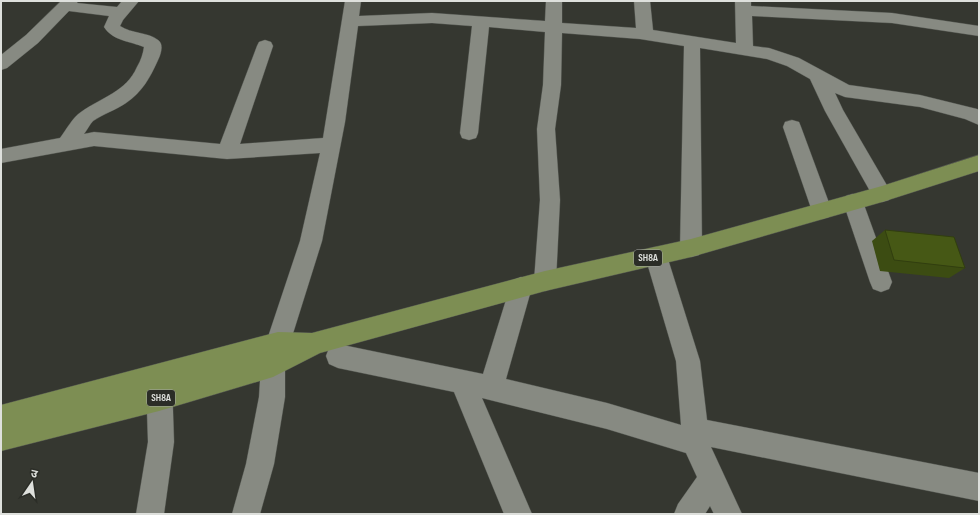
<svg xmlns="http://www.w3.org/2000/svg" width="980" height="515" font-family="'Sofia Sans Condensed','Noto Sans Devanagari',sans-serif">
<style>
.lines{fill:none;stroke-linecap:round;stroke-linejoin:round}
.minor-casing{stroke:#52554f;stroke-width:1}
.major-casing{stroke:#52554f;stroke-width:1}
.minor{fill:#878a82;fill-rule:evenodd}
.major{fill:#7d8e53;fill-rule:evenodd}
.wall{fill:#3c4c12}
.building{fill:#465815;stroke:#313e0f}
.labels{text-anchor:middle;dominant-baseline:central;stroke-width:3.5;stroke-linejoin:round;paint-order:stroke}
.shield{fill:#2b2d27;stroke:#a8aaa6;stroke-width:1}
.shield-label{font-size:10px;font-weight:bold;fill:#dee0dc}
</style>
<rect width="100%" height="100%" fill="#353730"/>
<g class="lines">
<defs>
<path id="minor" d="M61 1H78L77 3 117 7 122 1H139L123 20 120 26C132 34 148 32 158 40 164 44 161 54 158 60 150 78 142 92 126 103 116 110 103 114 93 121 90 124 87 130 84 134L94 132 220 144 257 46 259 42 265 40 271 42 273 46 240 144 323 138 345 1H361L359 16 432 13 545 21 546 1H562V23L636 28 634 1H650L653 30 736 43 735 1H751V6L892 13 979 26V36L892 23 752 16 753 46 769 48 799 58 849 85 920 95 977 109 979 110V125L965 119 920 107 845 97 835 93 843 110 892 194 889 200 882 202 875 200 825 111 810 79 787 66 767 59 700 48 702 248 699 255 691 257 683 255 680 248 684 46 640 39 562 33 561 85 555 129 560 200 556 281 553 288 545 291 537 288 534 281 540 200 537 129 543 85 545 32 489 27 478 133 476 138 469 140 462 138 460 133 472 26 432 23 358 26 345 122 322 241 290 343 285 365V397L274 464 260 514H232L246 464 259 397 261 365 266 343 300 241 320 153 227 159 94 146 1 163V149L60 138C66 130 73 117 81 112 102 97 126 92 137 67 141 60 143 54 144 47 130 41 113 41 104 27L109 16 69 11 38 43 7 68 1 70V55L26 35Z
M792 120 799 122 801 127 832 211 829 217 822 219 815 217 812 211 783 127 785 122Z
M853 194 860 196 863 202 892 282 889 289 881 292 873 289 870 282 843 202 846 196Z
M656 247 664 249 667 256 700 361 707 420 979 473V501L711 447 742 514H714L710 506 705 514H674L678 504 697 477 686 453 607 429 482 398 532 514H504L454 392 338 368 329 364 326 356 329 348 338 344 483 374 510 287 513 280 521 277 529 280 532 287 506 379 607 403 681 425 676 361 645 256 648 249Z
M159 369 168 372 172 381 174 442 164 514H136L148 442 146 381 150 372Z"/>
<path id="major" d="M979 155V171L882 202 691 257 545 291 320 353 273 377 159 411 1 451V405L278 332 312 333 545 271 691 239 882 186Z"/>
</defs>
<use href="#minor" class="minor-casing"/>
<use href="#major" class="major-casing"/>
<use href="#minor" class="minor"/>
<use href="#major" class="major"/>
</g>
<path class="wall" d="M885 230 965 268 949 278 880 271 872 241Z"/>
<path class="building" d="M885 230 954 237 965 268 894 260Z"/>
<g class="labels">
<g class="shield">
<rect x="634" y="250" width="28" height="16" rx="3"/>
<rect x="147" y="390" width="28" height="16" rx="3"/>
</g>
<g class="shield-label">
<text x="648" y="258">SH8A</text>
<text x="161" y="398">SH8A</text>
</g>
</g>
<rect width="980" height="515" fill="none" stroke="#dee0dc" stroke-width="4"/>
<g transform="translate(32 483) rotate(13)" stroke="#2b2d27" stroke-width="3" paint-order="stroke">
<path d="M0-3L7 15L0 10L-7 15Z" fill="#dee0dc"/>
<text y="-6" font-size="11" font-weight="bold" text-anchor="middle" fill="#dee0dc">उ</text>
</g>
</svg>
